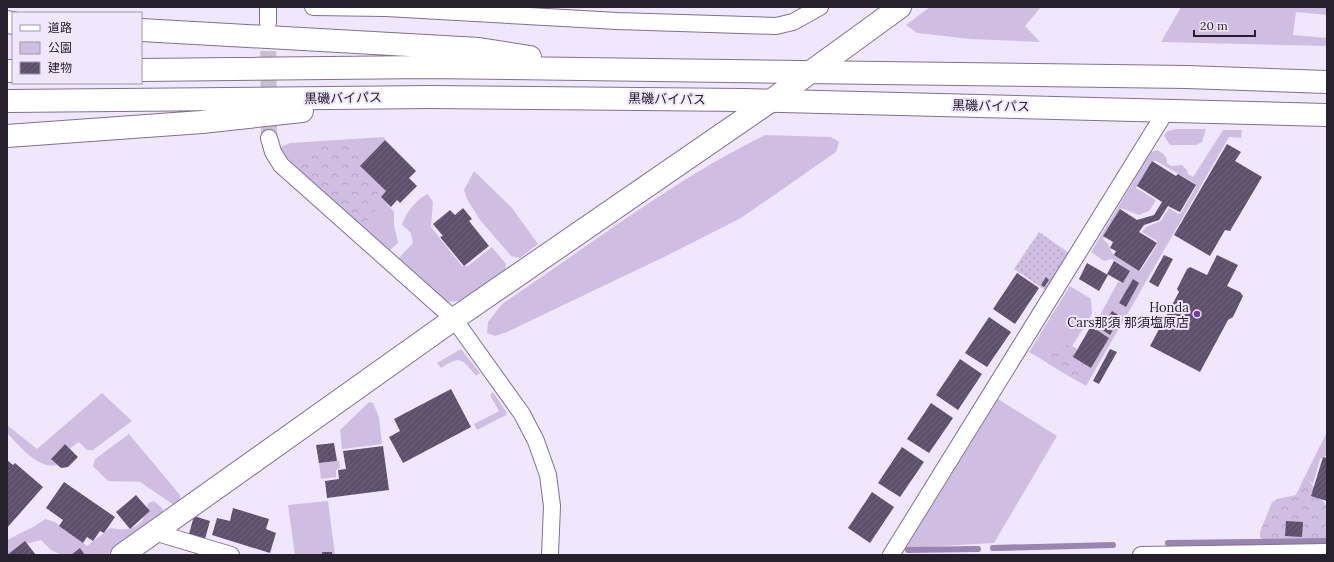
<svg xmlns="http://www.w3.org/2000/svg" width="1334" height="562" font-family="Lora,'Noto Sans JP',serif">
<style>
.green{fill:#d0bee2;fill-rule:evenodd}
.forest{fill:url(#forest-crowns)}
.park{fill:url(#park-dots)}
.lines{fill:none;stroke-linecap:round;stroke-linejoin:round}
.stream{stroke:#9a84b0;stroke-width:6}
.building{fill:url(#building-hatch)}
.street-tunnel{stroke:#c9bfd3;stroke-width:16;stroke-dasharray:16 8;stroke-linecap:butt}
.street-casing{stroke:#80718f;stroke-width:18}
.secondary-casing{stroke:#80718f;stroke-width:24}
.highway-casing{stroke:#80718f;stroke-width:24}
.street{stroke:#fff;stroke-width:16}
.secondary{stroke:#fff;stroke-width:22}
.highway{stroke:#fff;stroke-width:22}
.poi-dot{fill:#7a37aa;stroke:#f1e7fc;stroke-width:1.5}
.labels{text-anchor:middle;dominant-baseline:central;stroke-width:4;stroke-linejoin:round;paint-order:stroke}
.street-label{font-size:13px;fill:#27212d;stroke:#f1e7fc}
.poi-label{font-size:13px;fill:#27212d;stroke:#f1e7fc;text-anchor:end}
</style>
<defs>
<pattern id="forest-crowns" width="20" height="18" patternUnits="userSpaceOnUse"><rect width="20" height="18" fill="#d0bee2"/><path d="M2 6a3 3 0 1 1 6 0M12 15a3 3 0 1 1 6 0" fill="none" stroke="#b3a3c2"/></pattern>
<pattern id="park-dots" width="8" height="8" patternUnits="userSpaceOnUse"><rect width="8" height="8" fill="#d0bee2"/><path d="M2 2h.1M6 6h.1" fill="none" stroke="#b3a3c2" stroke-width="1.8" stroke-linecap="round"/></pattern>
<pattern id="building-hatch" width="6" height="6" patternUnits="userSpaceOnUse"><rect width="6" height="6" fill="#5e4f6c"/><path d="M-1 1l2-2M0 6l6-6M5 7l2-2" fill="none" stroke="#71657d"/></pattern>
</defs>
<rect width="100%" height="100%" fill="#f1e7fc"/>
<path class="green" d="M930 7H1041L1025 26 1040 42 970 39 917 33 906 25Z
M1181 7H1327V15L1296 12 1293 35 1327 38V46L1161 42Z
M1177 129H1206L1202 142 1196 145H1170L1164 136 1167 131Z
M1223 130H1242L1241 138 1229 137 1086 386 1029 352 1070 286 1091 299 1092 314 1071 348 1091 368 1109 338 1093 328 1118 282 1123 283 1130 271 1112 259 1104 261 1091 252 1151 152 1157 150C1163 153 1167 156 1167 163L1171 166 1182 165 1187 170 1188 174 1193 177ZM1152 161H1156C1169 169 1182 175 1195 184L1196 187 1181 213 1178 214 1169 208 1161 221 1146 227 1142 232 1157 241V245L1141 270 1139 271 1112 253 1108 244 1103 239 1121 208 1139 215 1149 211 1156 200 1136 188Z
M765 135 831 137 839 142 836 152 741 218 666 256 507 332 495 336 487 333 488 322 502 304C587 247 673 180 765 135Z
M384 137 385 140 360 166 386 191 381 197 394 212V225L398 243 389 251 289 160 282 152 281 147 290 143Z
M474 171 512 208 538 244 520 258 511 256 480 220 467 199 464 190Z
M428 194 433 202 431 227 462 266H468L492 247 506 264 505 270 462 301 444 302 397 260 413 243 411 233 402 225C405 214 417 198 428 194Z
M461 349 480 373 476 376C462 359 461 355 441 368L437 363Z
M493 392 507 413 506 415 477 430 474 424 499 411 490 395Z
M102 393 132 421 93 450H87L79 442 69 449 58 465C38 470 20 446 7 433V425L37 449Z
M998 399 1057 436 994 543 906 548Z
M369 402 373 403 379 417 382 444 342 449 340 430Z
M1327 432V456H1325L1320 459 1313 484 1309 480H1303Z
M129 434 180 495 181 500 174 505 140 482 108 481 93 466 95 459Z
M339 461 340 468 336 470V477L321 479 319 463Z
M154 501 162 508 164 513 107 555H61L51 550 41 540 22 545 7 555V541L9 539 35 526 45 519 55 522 87 546 110 528C133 532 144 527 148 503Z
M328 501 335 555H332V552H322V555H295L288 505Z"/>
<path class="forest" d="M351 142 361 146 365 173 378 188C377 207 378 216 360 225L299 169 295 161C312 144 329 145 351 142Z
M1068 344C1082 349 1087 363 1083 377L1077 381 1047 363C1051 352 1057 349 1068 344Z
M1303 480H1309L1327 507V539L1265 542 1260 537V532L1272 502 1277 499 1296 495Z"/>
<path class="park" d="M1039 232 1069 253 1045 290 1014 269Z"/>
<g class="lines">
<path class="stream" d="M1168 543 1327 541
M993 548 1113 545
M908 550 978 549"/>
</g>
<path class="building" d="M385 140 416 171 409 178 417 186 400 203 397 200 391 207 381 197 386 191 360 166Z
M1227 144 1241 152 1235 161 1262 177 1230 231 1225 230 1210 256 1174 235Z
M1152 161 1176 176 1178 174 1196 185 1180 212 1168 206 1159 220 1144 225 1139 232 1157 243 1139 271 1114 255 1116 251 1110 248 1113 242 1103 236 1120 209 1137 220 1154 215 1162 202 1137 186Z
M463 208 472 219 469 221 489 246 464 266 440 237 443 236 433 224 450 210 455 215Z
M1164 255 1173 259 1158 287 1149 282Z
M1217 255 1238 265 1227 286 1240 292 1243 296 1233 317 1228 320 1200 372 1150 346 1179 292 1177 289 1187 269 1190 267 1207 275Z
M1114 261 1130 271 1123 283 1107 274Z
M1087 263 1108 275 1099 291 1079 279Z
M1017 273 1039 288 1015 324 993 309Z
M1046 277 1049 280 1044 287 1041 285Z
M1133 279 1139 283 1126 307 1119 303Z
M1112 311 1121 317 1110 335 1101 329Z
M989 317 1011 332 987 367 965 353Z
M1091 326 1109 338 1091 368 1073 357Z
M1110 349 1117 352 1099 384 1093 381Z
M960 359 982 374 958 410 936 395Z
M451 389 471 427 403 463 389 437 400 431 394 419Z
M931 403 953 418 929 453 907 439Z
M334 443 337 461 319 463 316 445Z
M65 444 78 457 68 467 61 468 51 459Z
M383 446 389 490 327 498 325 481 339 479 338 470 346 469 343 451Z
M902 447 924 462 900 497 878 483Z
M1323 457 1327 458V501L1311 496Z
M7 460 13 465 15 463 43 487 7 528Z
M64 482 115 517 104 533 100 531 93 541 87 537 83 543 59 526 63 520 46 508Z
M872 492 894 507 870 543 848 528Z
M136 495 150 511 130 529 116 512Z
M233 508 269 519 266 529 276 533 270 553 212 535 217 518 230 521Z
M194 516 210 521 205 539 189 534Z
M1286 521 1303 522 1302 537 1285 536Z
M25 541 36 555H7Z
M80 548 85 555H71Z
M322 552H332V555H322Z"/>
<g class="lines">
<path class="street-tunnel" d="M268 27 269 138"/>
<defs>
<path id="street" d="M268 7V23
M313 7 386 8 617 21 776 26 793 22 820 7
M269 138 273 152 281 165 454 319 522 414 536 441 548 475 552 506 550 555
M154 532 231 555
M891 555 1166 111
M1141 555 1327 552"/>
<path id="secondary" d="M122 555 454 319 772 100 900 7"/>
<path id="highway" d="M7 22 13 23
M141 30 479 49 530 57
M141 70 428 67 1187 77 1327 82
M7 71H13
M7 101 430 97 744 100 1327 115
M7 136 202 122 302 111"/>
</defs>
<use href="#street" class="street-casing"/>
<use href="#secondary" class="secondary-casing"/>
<use href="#highway" class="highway-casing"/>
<use href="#street" class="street"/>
<use href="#secondary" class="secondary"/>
<use href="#highway" class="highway"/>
</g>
<circle class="poi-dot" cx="1197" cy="314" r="4"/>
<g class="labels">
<g class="street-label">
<text transform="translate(343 98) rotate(-1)">黒磯バイパス</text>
<text transform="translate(667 99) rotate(1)">黒磯バイパス</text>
<text transform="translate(991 106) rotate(1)">黒磯バイパス</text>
</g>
<g class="poi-label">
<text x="1189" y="307">Honda<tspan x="1189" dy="15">Cars那須 那須塩原店</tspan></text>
</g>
</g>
<rect width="1334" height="562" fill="none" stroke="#27212d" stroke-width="16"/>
<rect x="12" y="12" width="130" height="72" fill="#f1e7fc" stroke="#a098a9"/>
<rect x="20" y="25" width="20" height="6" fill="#ffffff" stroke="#a098a9"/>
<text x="48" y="32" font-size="12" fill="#27212d">道路</text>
<rect x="20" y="42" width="20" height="12" fill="#d0bee2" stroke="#a098a9"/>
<text x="48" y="52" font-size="12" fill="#27212d">公園</text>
<rect x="20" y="62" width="20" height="12" fill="url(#building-hatch)" stroke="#a098a9"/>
<text x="48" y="72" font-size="12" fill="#27212d">建物</text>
<path d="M1194 30v6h61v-6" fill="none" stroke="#27212d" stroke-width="2"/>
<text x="1200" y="30" font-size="12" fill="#27212d" stroke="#f1e7fc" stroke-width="3" paint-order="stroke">20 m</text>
</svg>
